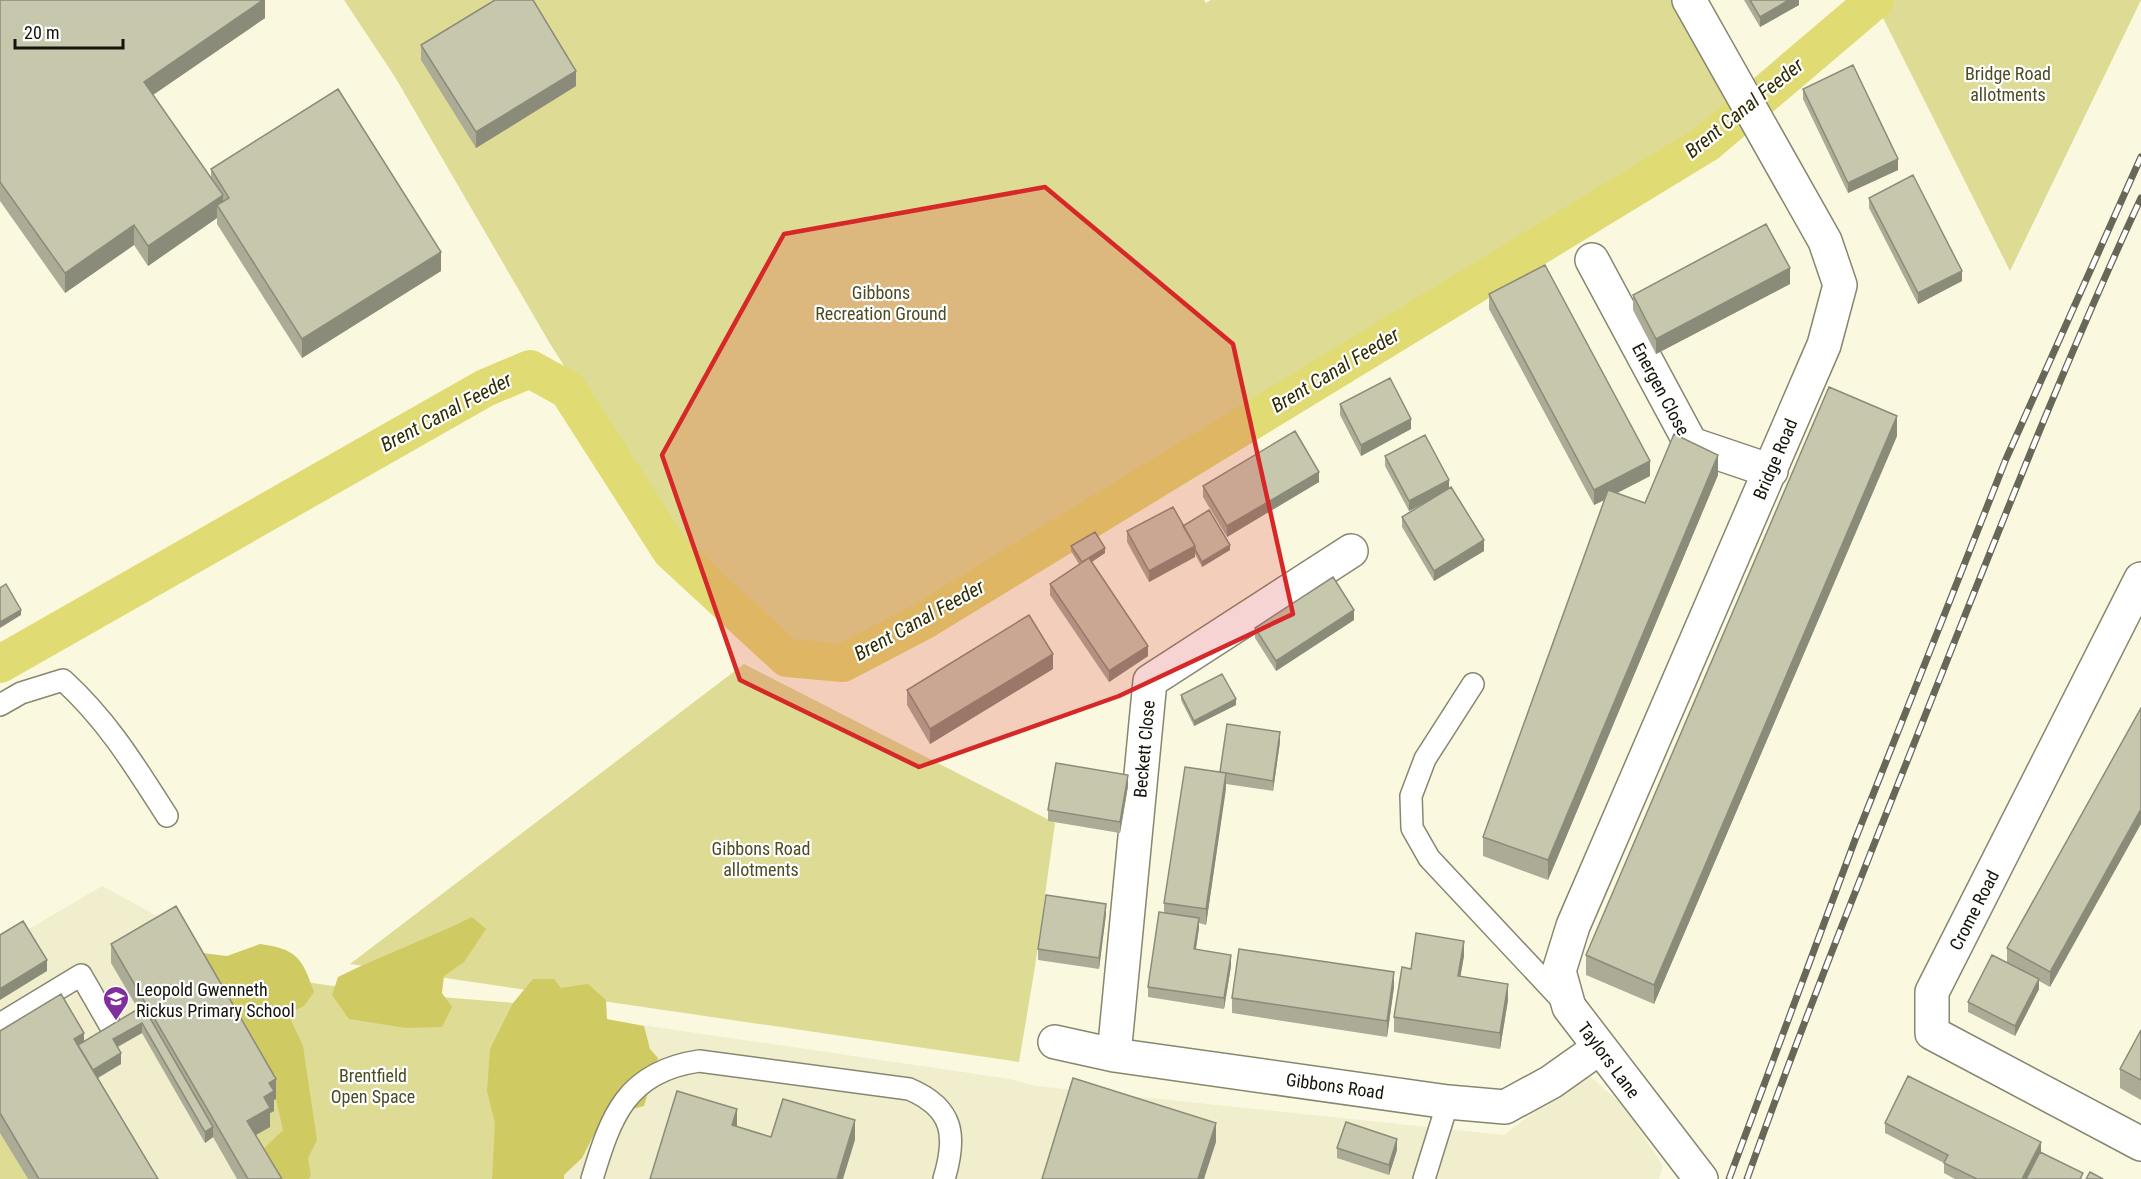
<svg xmlns="http://www.w3.org/2000/svg" width="2141" height="1179" font-family="'Roboto Condensed',sans-serif">
<style>
.built{fill:#f0eecd}
.green{fill:#dedb94}
.forest{fill:#d0ca63}
.lines{fill:none;stroke-linecap:round;stroke-linejoin:round}
.canal{stroke:#e1db74;stroke-width:38}
.service-casing{stroke:#87866f;stroke-width:24}
.minor-casing{stroke:#87866f;stroke-width:36}
.service{stroke:#fff;stroke-width:21}
.minor{stroke:#fff;stroke-width:33}
.rail-casing{stroke:#686859;stroke-width:7}
.rail{stroke:#fff;stroke-width:4.5;stroke-dasharray:14;stroke-linecap:butt}
.wall{fill:#abab96}
.shaded-wall{fill:#8b8b7a}
.building{fill:#c7c7ae;stroke:#8b8b7a;stroke-width:1.5}
.marked{fill:#d62828;fill-opacity:0.2;stroke:#d62828;stroke-width:4.5;stroke-linejoin:round}
.labels{text-anchor:middle;dominant-baseline:central;stroke-width:4.5;stroke-linejoin:round;paint-order:stroke}
.park-label{font-size:18px;fill:#4d4b20;stroke:#fff}
.street-label{font-size:18px;fill:#14140b;stroke:#fff}
.poi-label{font-size:18px;fill:#14140b;stroke:#fff;text-anchor:start}
.water-label{font-size:20px;font-style:italic;fill:#302d00;stroke:#fff}
</style>
<rect width="100%" height="100%" fill="#faf9e0"/>
<path class="built" d="M102 886 176 926 276 1099 271 1179H0V946Z
M601 1019 1010 1079 1036 1086 1504 1135 1586 1073 1624 1106 1663 1166 1659 1179H551Z"/>
<path class="green" d="M344 0H1204L1206 3 1211 0H1675L1744 118 1706 157 843 678 783 639 677 544 549 342 395 77Z
M1874 0H2141L2010 271Z
M744 664 1055 823 1035 967 1019 1062 350 964Z
M291 980 376 992 540 1005 551 1179H271L247 1140 269 1103 276 1099Z
M0 1133 28 1179H0Z"/>
<path class="forest" d="M472 917 486 929 464 962 444 976 442 993 452 1007 442 1027 406 1028 349 1019 332 995 338 977C382 955 428 939 472 917Z
M260 944C296 949 302 957 314 992L304 1006 288 1014 303 1046 317 1140 308 1158 311 1176 308 1179H260L257 1155 283 1130 276 1099 263 1092 204 967 203 953 227 956Z
M533 979H554L561 988 588 984 606 1000 607 1019 644 1026 650 1049 658 1058 644 1106 603 1117 582 1158 564 1175V1179H492L495 1123 487 1091 490 1049 513 1003Z"/>
<g class="lines">
<path class="canal" d="M0 664 485 388 530 369 568 390 671 551 787 658 843 663 923 621 1707 143 1875 0"/>
<defs>
<path id="service" d="M1473 684 1425 759 1411 796 1412 828 1429 858 1562 1000
M0 705 21 693 63 680C108 721 135 766 167 816
M0 1024 81 975 115 1034
M592 1179C611 1116 626 1072 699 1061L909 1089C954 1108 957 1136 944 1179
M1424 1179 1448 1102"/>
<path id="minor" d="M1689 0 1825 241 1840 285 1824 345 1573 926 1559 971 1569 1007 1701 1179
M1592 260 1691 444 1771 471
M2141 579 1932 992V1033L2141 1144
M1055 1042 1114 1055 1448 1102 1505 1107 1551 1082 1599 1048
M1114 1055 1150 681 1351 551"/>
</defs>
<use href="#service" class="service-casing"/>
<use href="#minor" class="minor-casing"/>
<use href="#service" class="service"/>
<use href="#minor" class="minor"/>
<defs>
<path id="rail" d="M1729 1179 1855 840 2006 459 2141 157
M1747 1179C1806 1012 1873 848 1938 683 2003 520 2067 357 2141 198"/>
</defs>
<use href="#rail" class="rail-casing"/>
<use href="#rail" class="rail"/>
</g>
<path class="wall" d="M0 0H265V18L153 95 211 178V169L441 271 302 358 217 224V218L148 266 134 245 65 293 0 201Z
M1744 0H1799V5L1760 27Z
M421 45 576 86 476 148 421 60Z
M1803 89 1898 170 1848 193 1803 99Z
M1869 198 1962 281 1918 304 1869 208Z
M1790 284 1656 354 1633 310V295Z
M1489 294 1650 476 1617 493 1645 503 1718 475 1548 880 1483 856V837L1605 500 1594 505 1489 309Z
M1340 404 1411 429 1361 456 1340 415Z
M1897 436 1654 1004 1586 975V955Z
M1385 456 1449 489 1484 551 1434 581 1402 527V517L1426 502 1409 511 1385 466Z
M1319 482 1227 537 1203 497V486Z
M1183 526 1230 550 1202 567 1195 554V557L1149 582 1127 542V531Z
M1071 546 1105 553 1092 562 1148 656 1109 682 1050 595V584L1079 564 1071 551Z
M1354 620 1276 671 1255 638V628Z
M1053 669 930 744 907 705V690Z
M1181 695 1236 705 1194 726 1181 700Z
M2141 708 2050 987 2039 981V989L2015 1036 1968 1012V1002L2007 963V948Z
M1280 742 1273 791 1226 784 1206 925 1199 923 1196 950 1231 966 1224 1009 1148 997V987L1164 913V903L1220 772Z
M1128 786 1120 833 1048 821V810Z
M1106 914 1099 969 1038 960V949Z
M111 944 276 1099 274 1100V1111L270 1113V1127L256 1135 282 1179H237L213 1137 205 1143 142 1033 118 1047 121 1064 98 1078 158 1179H28L0 1133V1031L84 1042 138 1009 111 963Z
M1464 956 1460 976 1508 1000 1500 1049 1394 1032V1017L1411 969Z
M1394 987 1387 1037 1232 1013V998Z
M2141 1030V1100L2120 1088V1069Z
M1885 1123 2041 1152 2083 1179H1955L1944 1173V1163L1885 1133Z
M1337 1148 1397 1150 1389 1175 1337 1158Z"/>
<path class="shaded-wall" d="M263 0H265V18L144 101V82Z
M1789 0H1799V5L1760 27V17Z
M576 71V86L476 148V132Z
M1898 159V170L1848 193V183Z
M223 195V213L217 205V218L148 266V246Z
M134 225V245L65 293V273Z
M441 252V271L302 358V339Z
M1790 268V284L1656 354V339Z
M1962 271V281L1918 304V293Z
M1897 416V436L1654 1004V985Z
M1411 419V429L1361 456V445Z
M1718 455V475L1548 880V860Z
M1650 461V476L1594 505V490Z
M1319 472V482L1227 537V526Z
M1449 480V490L1409 511V501Z
M1484 540V551L1434 581V571Z
M1230 545V550L1202 567V562Z
M1195 546V557L1149 582V571Z
M1105 548V553L1082 568V563Z
M21 610V615L0 628V622Z
M1354 610V620L1276 671V661Z
M1148 646V656L1109 682V671Z
M1053 654V669L930 744V729Z
M1236 699V705L1194 726V721Z
M1280 732V742L1273 791V781Z
M1226 773V789L1206 925V909Z
M1128 775V786L1120 833V822Z
M2141 809V824L2050 987V972Z
M1106 904V914L1099 969V958Z
M1199 918V929L1194 960V949Z
M1464 941V956L1458 991V976Z
M1231 955V966L1224 1009V998Z
M47 960V971L0 1000V989Z
M1394 972V987L1387 1037V1021Z
M2039 979V989L2015 1036V1026Z
M1508 984V1000L1500 1049V1033Z
M142 1023V1033L113 1049V1039Z
M84 1033V1053L79 1056 74 1039Z
M121 1053V1064L89 1083V1073Z
M276 1079V1099L274 1100V1111L270 1113V1127L247 1140V1121L264 1097 269 1083Z
M737 1109V1128L732 1125Z
M855 1120V1140L843 1179H837Z
M1216 1123V1142L1204 1179H1198Z
M213 1127V1137L205 1143V1132Z
M1397 1139V1150L1389 1175V1165Z
M2041 1142V1152L2027 1179H2022Z"/>
<path class="building" d="M0 0H263L144 82 223 195 148 246 134 225 65 273 0 182Z
M495 0H533L576 71 476 132 421 45Z
M1750 0H1789L1760 17Z
M1853 65 1898 159 1848 183 1803 89Z
M338 89 441 252 302 339 217 205 229 198 211 169Z
M1913 175 1962 271 1918 293 1869 198Z
M1766 224 1790 268 1656 339 1633 295Z
M1545 265 1650 461 1594 490 1489 294Z
M1390 378 1411 419 1361 445 1340 404Z
M1829 387 1897 416 1654 985 1586 955Z
M1295 431 1319 472 1227 526 1203 486Z
M1674 434 1718 455 1548 860 1483 837 1608 490 1645 503Z
M1425 435 1449 480 1409 501 1385 456Z
M1451 487 1484 540 1434 571 1402 517Z
M1173 507 1195 546 1149 571 1127 531Z
M1209 510 1230 545 1202 562 1195 549V546L1183 526Z
M1095 532 1105 548 1082 562 1071 546Z
M1089 558 1148 646 1109 671 1050 584Z
M1333 577 1354 610 1276 661 1255 628Z
M6 584 21 610 0 622V588Z
M1029 615 1053 654 930 729 907 690Z
M1222 674 1236 699 1194 721 1181 695Z
M2141 708V809L2050 972 2007 948Z
M1227 724 1280 732 1273 781 1220 772Z
M1056 763 1128 775 1120 822 1048 810Z
M1185 767 1226 773 1206 909 1164 903Z
M1046 895 1106 904 1099 958 1038 949Z
M176 906 276 1079 269 1083 274 1091 264 1097 270 1108 247 1121 282 1179H248L111 944Z
M1159 912 1199 918 1194 949 1231 955 1224 998 1148 987Z
M23 921 47 960 0 989V935Z
M1416 933 1464 941 1458 976 1508 984 1500 1033 1394 1017 1402 967 1411 969Z
M1239 949 1394 972 1387 1021 1232 998Z
M1992 955 2039 979 2015 1026 1968 1002Z
M61 994 84 1033 74 1039 158 1179H39L0 1113V1031Z
M143 1006 213 1127 205 1132 142 1023 113 1039 121 1053 93 1070 78 1045Z
M2141 1030V1080L2120 1069Z
M1908 1076 2041 1142 2022 1179H1977L1944 1163 1948 1155 1885 1123Z
M1073 1078 1216 1123 1198 1179H1042Z
M677 1091 737 1109 732 1125 771 1137 783 1099 855 1120 837 1179H650Z
M1346 1122 1397 1139 1389 1165 1337 1148Z
M2040 1152 2083 1173 2080 1179H2026Z
M2090 1172 2103 1179H2086Z"/>
<path class="marked" d="M1045 187 1233 344 1293 614 1119 696 919 767 740 680 662 455 784 234Z"/>
<defs>
<symbol id="school-pin" viewBox="-11 -11 22 30"><path d="M0 17L-7.5 6A9.5 9.5 0 1 1 7.5 6Z" fill="#802d9d" stroke="#fff"/><path d="M0-5L7-2L0 1L-7-2ZM-4 1L0 2.5L4 1V4Q0 6-4 4Z" fill="#fff"/></symbol>
</defs>
<g fill-rule="evenodd">
<use href="#school-pin" x="101" y="984" width="30" height="40"/>
</g>
<g class="labels">
<g class="park-label">
<text x="2008" y="73">Bridge Road<tspan x="2008" dy="21">allotments</tspan></text>
<text x="881" y="292">Gibbons<tspan x="881" dy="21">Recreation Ground</tspan></text>
<text x="761" y="848">Gibbons Road<tspan x="761" dy="21">allotments</tspan></text>
<text x="373" y="1075">Brentfield<tspan x="373" dy="21">Open Space</tspan></text>
</g>
<g class="street-label">
<text transform="translate(1661 389) rotate(62)">Energen Close</text>
<text transform="translate(1775 459) rotate(-67)">Bridge Road</text>
<text transform="translate(1144 749) rotate(-85)">Beckett Close</text>
<text transform="translate(1974 910) rotate(-63)">Crome Road</text>
<text transform="translate(1609 1060) rotate(53)">Taylors Lane</text>
<text transform="translate(1335 1086) rotate(8)">Gibbons Road</text>
</g>
<g class="poi-label">
<text x="136" y="989">Leopold Gwenneth<tspan x="136" dy="21">Rickus Primary School</tspan></text>
</g>
<g class="water-label">
<text transform="translate(1744 108) rotate(-39)">Brent Canal Feeder</text>
<text transform="translate(1335 370) rotate(-31)">Brent Canal Feeder</text>
<text transform="translate(446 412) rotate(-28)">Brent Canal Feeder</text>
<text transform="translate(919 620) rotate(-29)">Brent Canal Feeder</text>
</g>
</g>
<path d="M15 39v9h108v-9" fill="none" stroke="#14140b" stroke-width="3"/>
<text x="24" y="39" font-size="18" fill="#14140b" stroke="#ffffff" stroke-width="4.5" paint-order="stroke">20 m</text>
</svg>
